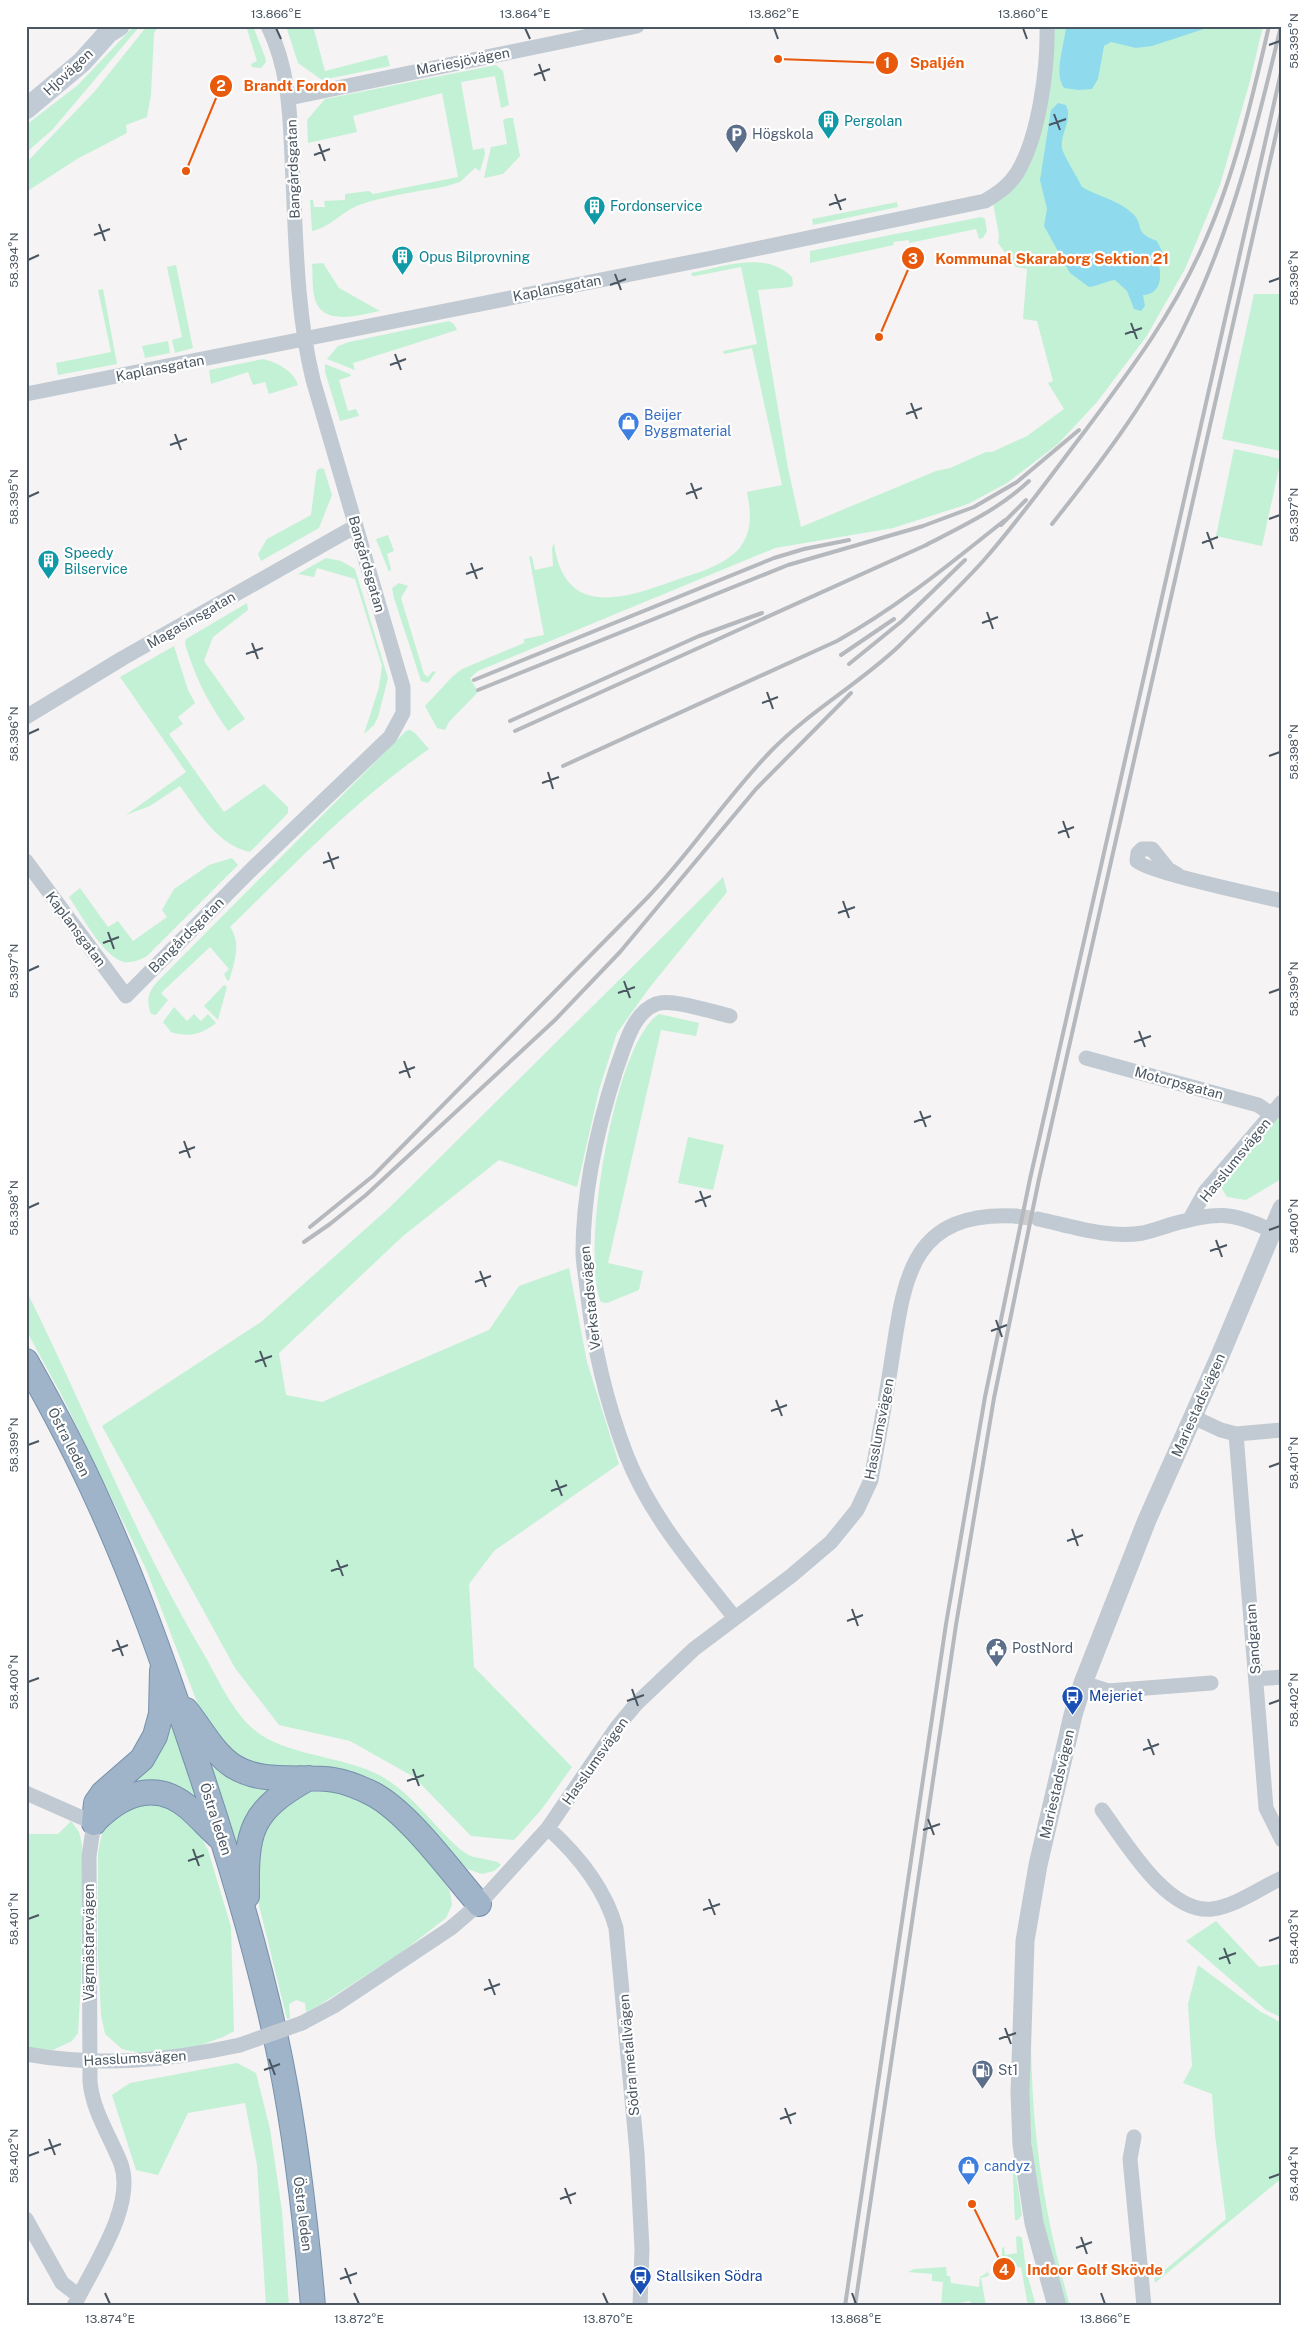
<svg xmlns="http://www.w3.org/2000/svg" width="1308" height="2332" font-family="'Public Sans',sans-serif">
<style>
.green{fill:#c3f1d5}
.water{fill:#90daee}
.lines{fill:none;stroke-linecap:round;stroke-linejoin:round}
.minor-tunnel{stroke:#caccce;stroke-width:15;stroke-dasharray:15 8;stroke-linecap:butt}
.trunk-casing{stroke:#7690ad;stroke-width:26}
.minor{stroke:#c1cad2;stroke-width:15}
.tertiary{stroke:#c1cad2;stroke-width:19}
.secondary{stroke:#c1cbd6;stroke-width:21}
.trunk{stroke:#9fb4c9;stroke-width:24}
.rail{stroke:#b5b8bd;stroke-width:4}
.minor-bridge{stroke:#c1cad2;stroke-width:15}
.ticks{fill:none;stroke:#4a5661;stroke-width:2}
.labels{text-anchor:middle;dominant-baseline:central;stroke-width:4.5;stroke-linejoin:round;paint-order:stroke}
.street-label{font-size:14px;fill:#4a5661;stroke:#fff}
.culture-label{font-size:14px;fill:#0d838f;stroke:#fff;text-anchor:start}
.service-label{font-size:14px;fill:#4e5e75;stroke:#fff;text-anchor:start}
.shop-label{font-size:14px;fill:#366cbe;stroke:#fff;text-anchor:start}
.transit-label{font-size:14px;fill:#164399;stroke:#fff;text-anchor:start}
.leader{fill:none;stroke:#e8590c;stroke-width:2}
.callout-dot{fill:#e8590c;stroke:#fff;stroke-width:2}
.mark-label{font-size:15px;text-anchor:middle;font-weight:bold;fill:#fff}
.callout-label{font-size:15px;text-anchor:middle;font-weight:bold;fill:#e8590c;stroke:#fff;stroke-width:4.5;stroke-linejoin:round;paint-order:stroke}
.neatline{fill:none;stroke:#4a5661;stroke-width:2}
.ticks-label{font-size:12px;text-anchor:middle;fill:#4a5661}
</style>
<rect width="100%" height="100%" fill="#f5f3f3"/>
<path class="green" d="M134 26H140L53 129 26 153V125L78 85Z
M147 26H159L154 33 151 95 147 117 126 125 127 133 77 159 26 192V163L95 91Z
M246 26H253L265 57 266 62 261 68 252 67 251 64 257 61Z
M296 26H313L325 71 387 55 390 66 322 80 298 63 287 29Z
M1053 26H1263L1250 81 1220 185 1185 269 1146 337 1097 402 1058 444 1007 483 968 504 893 528 775 548 478 671 470 678 478 692 449 722 445 730 437 728 425 706 453 676 462 669 524 643V639L544 635 529 556 532 557 535 570 553 566 552 548 554 543C564 619 624 599 676 580 697 573 722 566 738 550 753 533 751 513 747 492L782 485 752 348 724 354 723 351 757 344 741 267 695 276H692L691 273C723 267 765 250 792 277L793 284 791 287 758 290 788 468 801 527 936 471 950 468 986 452H992L1027 436 1064 409 1048 383 1053 381 1037 321 1023 319 1027 269 1016 267 998 243 999 235 993 203 1019 180Z
M496 65 503 71 509 105 501 108 495 76 461 82 473 150 484 148 485 154 480 171 475 168 460 182 447 186C418 192 387 195 359 205 343 211 329 228 312 231L310 200H313L314 207H325L324 201 345 200V194L369 191 373 194 458 177 442 93 353 116 357 132 308 143 307 120 325 99Z
M507 118H513L520 156 503 174 484 178 491 147 507 144 503 120Z
M897 202 898 207 813 225 812 219Z
M981 217 985 219 987 231 983 238 979 239 976 229 909 243V240L893 242 894 245 810 263V251Z
M323 263 339 288 380 311C358 315 320 328 314 295 312 285 313 274 312 264Z
M176 265 193 348 175 353 172 340 182 337 167 267Z
M103 289 117 364 58 375 56 363 111 352 98 290Z
M1254 294H1282L1281 451 1222 439Z
M449 321 454 324 457 330 353 363 355 370 327 359 338 346 349 342Z
M168 341 170 353 145 358 142 346Z
M263 359C276 362 294 371 298 385L269 394 265 382 253 385 248 372 211 384 209 370Z
M325 364 350 374 351 376 339 380 348 411 356 409 359 416 340 421 325 372Z
M1234 449 1281 459 1262 546 1216 536Z
M321 468 324 469 332 495 319 528 261 561 258 554 267 539 311 515 316 475 317 470Z
M388 535 394 551 387 554 391 569 389 572 376 539Z
M326 558 341 561 355 569 388 678 378 717 374 725 364 734 379 687 382 666 355 579 317 568 314 577 298 574Z
M399 583 408 586 401 598 424 674 428 677 433 671 436 672 428 683 421 681 394 598 392 588Z
M247 603 248 610 213 637 204 661 245 719 228 731C206 699 197 681 185 644L186 639Z
M174 646 188 690 195 703 178 717 183 724 169 734 224 812 264 784 288 807V813L250 852C216 844 199 812 180 786L150 806 126 815 186 772 120 677Z
M410 730 415 733 429 749C355 800 294 865 230 927 242 943 234 963 229 981L227 980 224 974 229 969 210 947 161 993 168 1000 156 1015 151 1014C146 1001 148 992 157 982L406 731Z
M232 858 238 865 147 956C140 960 132 963 124 962 103 957 81 914 69 897L80 888 108 927 118 921 133 941 167 917 162 910 174 889 209 865Z
M723 877 727 892 650 987 617 1033 599 1090 577 1187 499 1160 403 1236 279 1353 286 1395 322 1402 489 1330 519 1286 569 1268 587 1362 619 1464 494 1551 469 1584 474 1667 572 1767 541 1810 514 1840 471 1836 414 1777 350 1741 279 1725 235 1668 102 1426 261 1322 389 1208Z
M224 985 227 987 218 1020 204 1006Z
M174 1007 187 1021 194 1014 201 1021 208 1014 216 1023C202 1034 189 1038 171 1032L163 1022Z
M659 1014 699 1023 696 1036 661 1030 608 1263 643 1271 639 1290 607 1303 601 1302C580 1254 614 1042 659 1014Z
M1282 1110V1173L1278 1181 1246 1200 1227 1197 1219 1184Z
M688 1137 724 1145 713 1190 678 1183Z
M26 1290C86 1410 134 1536 202 1651 217 1676 229 1706 251 1727 281 1756 343 1755 381 1776 413 1794 433 1826 461 1850L470 1856 498 1862 501 1865 494 1871 482 1874 467 1869 403 1802 369 1778 338 1768 265 1771 229 1754 205 1723 146 1569 62 1396 26 1330Z
M168 1713 199 1800 195 1806 103 1799Z
M206 1752 282 1784 239 1858Z
M315 1788 336 1789 364 1799 388 1815 422 1850 450 1891 452 1905 446 1918 402 1952 318 2006 306 2012 305 2003 296 2000 289 2004 290 2018 287 2019 252 1877 258 1833 297 1792Z
M164 1801 196 1827 208 1850 231 1927 234 2031 223 2037 190 2049 140 2053 122 2049 105 2034 101 2015 98 1957V1853L102 1833 111 1818 123 1806Z
M71 1821 79 1832 82 1844 81 1982 78 2033 72 2041 53 2050 26 2048V1834H58Z
M1216 1921 1259 1967 1282 1964V2018L1266 2010 1186 1941Z
M1198 1965 1261 2012 1282 2023V2178L1155 2283 1154 2279 1226 2219 1215 2135 1212 2094 1183 2083 1192 2066 1188 2004Z
M1031 2040C1032 2137 1044 2213 1070 2306H1065C1059 2285 1051 2264 1046 2243 1032 2176 1026 2109 1031 2040Z
M237 2063 256 2073 270 2129 282 2211 289 2306H266L257 2165 245 2103 188 2113 158 2175 136 2170 112 2095 130 2083Z
M1012 2160H1014L1022 2215 1018 2220H1015Z
M1019 2236 1022 2238 1026 2270 1036 2306H1028L1021 2267 1010 2268 1002 2259V2248L1004 2247 1005 2255 1017 2253 1016 2237Z
M946 2267 947 2276H950L951 2283 979 2287 980 2277 988 2272 989 2276 981 2278 986 2306H972L970 2301 953 2304V2306H941L943 2282 932 2281V2274L908 2272 914 2269Z"/>
<path class="water" d="M1066 26H1213L1152 46 1136 48 1111 42 1104 46 1098 79 1092 89 1078 90 1064 88C1053 73 1065 44 1066 26Z
M1058 103 1066 105C1073 120 1060 133 1062 148 1063 155 1078 178 1082 187 1099 197 1119 200 1133 214 1145 225 1132 232 1157 241L1163 253 1158 261C1162 275 1162 294 1143 295L1145 306 1141 311 1134 309 1127 291 1115 280C1106 281 1098 286 1089 287L1070 273 1044 226 1047 209 1040 180 1050 116 1051 110Z"/>
<g class="lines">
<path class="minor-tunnel" d="M1015 1216 1038 1219"/>
<defs>
<path id="trunk" d="M26 1361C52 1407 77 1454 99 1503 136 1584 165 1667 193 1750 228 1853 260 1957 281 2063 297 2143 306 2225 313 2306
M186 1710C201 1728 213 1753 233 1766 263 1785 300 1775 334 1780 347 1782 361 1788 373 1794 409 1813 451 1872 479 1904
M95 1821C123 1793 157 1779 190 1809 201 1819 210 1829 221 1839
M94 1823 96 1803 103 1793 142 1759 155 1736 161 1714 162 1671
M247 1896C246 1830 250 1811 309 1778"/>
</defs>
<use href="#trunk" class="trunk-casing"/>
<path class="minor" d="M289 98 637 26
M26 394 712 258 985 201C998 193 1009 186 1017 173 1039 137 1048 68 1047 26
M26 717 123 658 356 526
M26 861 126 996 252 869 390 737 403 713V687L313 380C297 314 296 247 293 179 290 127 292 75 268 26
M1178 875 1168 869 1152 849H1142L1138 853 1137 861C1144 871 1261 896 1282 901
M730 1016C712 1012 672 998 656 1004 632 1013 624 1049 616 1070 597 1129 583 1190 583 1252 583 1264 586 1277 587 1289 593 1346 606 1401 626 1454 650 1516 694 1566 734 1617
M1086 1058 1258 1105 1271 1114
M1038 1219C1071 1226 1108 1239 1143 1233 1153 1231 1163 1227 1173 1224 1215 1212 1232 1211 1272 1231
M1190 1219 1205 1192 1282 1102
M1193 1417 1221 1430 1236 1434 1282 1430
M1236 1434 1266 1808 1282 1840
M1256 1679 1282 1677
M1083 1683 1108 1691 1211 1683
M26 1793 94 1823 89 1856 90 2082C93 2112 110 2136 121 2164 136 2206 92 2268 74 2306
M1102 1810C1125 1841 1167 1914 1212 1909 1236 1906 1260 1888 1282 1878
M548 1828C579 1856 605 1888 616 1928L637 2153 642 2249 640 2306
M302 2023 334 2006 451 1928 479 1904 548 1828 617 1727 637 1703 694 1649 791 1576 831 1542 857 1510 871 1480C878 1442 885 1403 891 1365 904 1280 909 1211 1015 1216
M26 2054C100 2067 167 2061 240 2045
M1134 2137 1130 2159 1144 2306
M26 2219 62 2283 79 2296"/>
<path class="tertiary" d="M1057 2306 1034 2223 1022 2145 1020 2093 1025 1941 1038 1865 1073 1715 1083 1683 1147 1520 1219 1358 1282 1208"/>
<path class="secondary" d="M26 109 82 62 108 33 119 26"/>
<use href="#trunk" class="trunk"/>
<path class="rail" d="M1052 524C1103 460 1153 394 1188 319 1233 226 1257 126 1281 26
M1001 525 1026 500
M841 655 894 619
M849 664 902 621 965 560
M474 680 774 558 804 549 849 540
M478 690 788 565 923 526 974 507 1017 482 1079 430
M510 721 699 636 762 613
M515 731 924 546C961 527 998 510 1029 481
M563 766 837 641C898 607 951 563 1005 520
M310 1227 373 1176 648 897C692 851 727 796 772 750 810 711 859 684 899 646 927 618 957 590 984 560 1020 519 1052 474 1085 431 1130 371 1175 311 1205 241 1235 173 1252 99 1269 26
M304 1242 330 1224 366 1195 555 1020 620 952 756 789 851 693
M845 2306 946 1624 985 1397 1030 1179 1282 68
M855 2306 956 1625 994 1398 1039 1179 1282 108"/>
<path class="minor-bridge" d="M240 2045 302 2023"/>
</g>
<path class="ticks" d="M276 28 281 39M525 28 530 39M774 28 778 39M1023 28 1027 39M1269 45 1280 41M539 64 545 81M534 75 550 69M1054 114 1060 130M1049 125 1066 119M319 144 325 161M314 155 330 149M835 194 841 210M829 205 846 199M99 224 105 241M94 235 110 229M28 260 39 255M615 274 621 290M1269 282 1280 278M610 285 626 279M1131 323 1137 339M1125 334 1142 328M395 354 401 370M390 365 406 359M911 403 917 419M906 414 922 408M175 434 181 450M170 445 187 439M691 483 697 499M686 494 702 488M28 497 39 492M1269 519 1280 515M1207 532 1213 549M1202 543 1218 537M471 563 477 579M466 574 483 568M987 612 993 629M982 623 998 617M252 643 258 659M246 654 263 648M767 692 773 709M762 703 778 697M28 734 39 729M1269 756 1280 752M548 772 553 789M542 783 559 777M1063 821 1069 838M1058 833 1074 827M328 852 334 869M323 863 339 857M843 901 849 918M838 913 855 907M108 932 114 949M103 943 119 937M28 971 39 966M624 981 630 998M618 993 635 987M1269 993 1280 989M1139 1031 1145 1047M1134 1042 1151 1036M404 1061 410 1078M399 1073 415 1067M920 1111 926 1127M914 1122 931 1116M184 1141 190 1158M179 1153 195 1147M700 1191 706 1207M695 1202 711 1196M28 1208 39 1203M1269 1230 1280 1226M1216 1240 1222 1257M1210 1251 1227 1245M480 1271 486 1287M475 1282 491 1276M996 1320 1002 1337M991 1331 1007 1325M260 1351 266 1367M255 1362 272 1356M776 1400 782 1416M771 1411 787 1405M28 1445 39 1441M1269 1467 1280 1463M556 1480 562 1496M551 1491 567 1485M1072 1529 1078 1546M1067 1541 1083 1535M337 1560 343 1576M331 1571 348 1565M852 1609 858 1626M847 1621 863 1615M117 1640 123 1656M112 1651 128 1645M28 1682 39 1678M632 1689 638 1706M627 1701 644 1695M1269 1704 1280 1700M1148 1739 1154 1755M1143 1750 1159 1744M413 1769 419 1786M407 1781 424 1775M928 1819 934 1835M923 1830 940 1824M193 1849 199 1866M188 1861 204 1855M709 1899 715 1915M703 1910 720 1904M28 1919 39 1915M1269 1941 1280 1937M1224 1948 1230 1964M1219 1959 1236 1953M489 1979 495 1995M484 1990 500 1984M1005 2028 1011 2044M999 2039 1016 2033M269 2059 275 2075M264 2070 280 2064M785 2108 791 2124M780 2119 796 2113M49 2139 55 2155M44 2150 61 2144M28 2156 39 2152M1269 2178 1280 2174M565 2188 571 2204M560 2199 576 2193M1081 2237 1087 2254M1076 2248 1092 2242M345 2268 351 2284M340 2279 357 2273M105 2293 110 2304M354 2293 359 2304M603 2293 608 2304M852 2293 856 2304M1101 2293 1105 2304"/>
<defs>
<symbol id="building-pin" viewBox="-11 -11 22 30"><path d="M0 17L-7.5 6A9.5 9.5 0 1 1 7.5 6Z" fill="#0f9aa8" stroke="#fff"/><path d="M-4-6H4V6H1V3H-1V6H-4ZM-2.5-4.3h1.7v1.8h-1.7ZM.8-4.3h1.7v1.8H.8ZM-2.5-1h1.7V.8h-1.7ZM.8-1h1.7V.8H.8Z" fill="#fff"/></symbol>
<symbol id="parking-pin" viewBox="-11 -11 22 30"><path d="M0 17L-7.5 6A9.5 9.5 0 1 1 7.5 6Z" fill="#5c6f8a" stroke="#fff"/><path d="M-3.5-5.5H1a3.5 3.5 0 0 1 0 7H-1V5.5H-3.5ZM-1-3.4V-.6H.8a1.4 1.4 0 0 0 0-2.8Z" fill="#fff"/></symbol>
<symbol id="shop-pin" viewBox="-11 -11 22 30"><path d="M0 17L-7.5 6A9.5 9.5 0 1 1 7.5 6Z" fill="#3f7fe0" stroke="#fff"/><path d="M-5-2.5h2.3a2.7 3.5 0 0 1 5.4 0H5L5.5 6h-11ZM-1.5-2.5h3a1.5 2.3 0 0 0-3 0Z" fill="#fff"/></symbol>
<symbol id="civic-pin" viewBox="-11 -11 22 30"><path d="M0 17L-7.5 6A9.5 9.5 0 1 1 7.5 6Z" fill="#5c6f8a" stroke="#fff"/><path d="M-.6-6.5H3V-4.5H.6V-3L4-1V1h2V6H-6V1h2V-1L-.6-3ZM-1.2 2.5V6h2.4V2.5Z" fill="#fff"/></symbol>
<symbol id="bus-pin" viewBox="-11 -11 22 30"><path d="M0 17L-7.5 6A9.5 9.5 0 1 1 7.5 6Z" fill="#1a4fb4" stroke="#fff"/><path d="M-5-6H5V4H4V6H2V4H-2V6H-4V4H-5ZM-3.5-4V0h7V-4ZM-3.5 1.2v1.5H-2V1.2ZM2 1.2v1.5H3.5V1.2Z" fill="#fff"/></symbol>
<symbol id="fuel-pin" viewBox="-11 -11 22 30"><path d="M0 17L-7.5 6A9.5 9.5 0 1 1 7.5 6Z" fill="#5c6f8a" stroke="#fff"/><path d="M-5.5-6h7V0h2V4h1.3V-2.5L3-4.5l.8-.8L6-3V5H2.5V1h-1V6h-7ZM-4.2-4.7v3.2H.2V-4.7Z" fill="#fff"/></symbol>
</defs>
<g fill-rule="evenodd">
<use href="#building-pin" x="816" y="108" width="25" height="34"/>
<use href="#parking-pin" x="724" y="122" width="25" height="34"/>
<use href="#building-pin" x="582" y="194" width="25" height="34"/>
<use href="#building-pin" x="390" y="244" width="25" height="34"/>
<use href="#shop-pin" x="616" y="410" width="25" height="34"/>
<use href="#building-pin" x="36" y="548" width="25" height="34"/>
<use href="#civic-pin" x="984" y="1636" width="25" height="34"/>
<use href="#bus-pin" x="1060" y="1684" width="25" height="34"/>
<use href="#fuel-pin" x="970" y="2058" width="25" height="34"/>
<use href="#shop-pin" x="956" y="2154" width="25" height="34"/>
<use href="#bus-pin" x="628" y="2264" width="25" height="34"/>
</g>
<g class="labels">
<g class="street-label">
<text transform="translate(463 61) rotate(-11)">Mariesjövägen</text>
<text transform="translate(68 72) rotate(-43)">Hjovägen</text>
<text transform="translate(293 169) rotate(-92)">Bangårdsgatan</text>
<text transform="translate(557 288) rotate(-11)">Kaplansgatan</text>
<text transform="translate(160 368) rotate(-11)">Kaplansgatan</text>
<text transform="translate(367 564) rotate(74)">Bangårdsgatan</text>
<text transform="translate(191 620) rotate(-30)">Magasinsgatan</text>
<text transform="translate(76 929) rotate(53)">Kaplansgatan</text>
<text transform="translate(186 935) rotate(-45)">Bangårdsgatan</text>
<text transform="translate(1179 1083) rotate(15)">Motorpsgatan</text>
<text transform="translate(1235 1160) rotate(-51)">Hasslumsvägen</text>
<text transform="translate(590 1298) rotate(-96)">Verkstadsvägen</text>
<text transform="translate(1198 1405) rotate(-66)">Mariestadsvägen</text>
<text transform="translate(879 1429) rotate(-79)">Hasslumsvägen</text>
<text transform="translate(69 1442) rotate(63)">Östra leden</text>
<text transform="translate(1253 1639) rotate(-94)">Sandgatan</text>
<text transform="translate(595 1761) rotate(-55)">Hasslumsvägen</text>
<text transform="translate(1057 1784) rotate(-77)">Mariestadsvägen</text>
<text transform="translate(216 1819) rotate(72)">Östra leden</text>
<text transform="translate(89 1942) rotate(-90)">Vägmästarevägen</text>
<text transform="translate(629 2055) rotate(-95)">Södra metallvägen</text>
<text transform="translate(135 2058) rotate(-3)">Hasslumsvägen</text>
<text transform="translate(303 2214) rotate(83)">Östra leden</text>
</g>
<g class="culture-label">
<text x="844" y="121">Pergolan</text>
<text x="610" y="206">Fordonservice</text>
<text x="419" y="257">Opus Bilprovning</text>
<text x="64" y="553">Speedy<tspan x="64" dy="16">Bilservice</tspan></text>
</g>
<g class="service-label">
<text x="752" y="134">Högskola</text>
<text x="1012" y="1648">PostNord</text>
<text x="998" y="2070">St1</text>
</g>
<g class="shop-label">
<text x="644" y="415">Beijer<tspan x="644" dy="16">Byggmaterial</tspan></text>
<text x="984" y="2166">candyz</text>
</g>
<g class="transit-label">
<text x="1089" y="1696">Mejeriet</text>
<text x="656" y="2276">Stallsiken Södra</text>
</g>
</g>
<path class="leader" d="M778 59L887 63M186 171L221 86M879 337L913 258M972 2204L1004 2269"/>
<g class="callout-dot">
<circle cx="778" cy="59" r="5"/>
<circle cx="186" cy="171" r="5"/>
<circle cx="879" cy="337" r="5"/>
<circle cx="972" cy="2204" r="5"/>
<circle cx="887" cy="63" r="12"/>
<circle cx="221" cy="86" r="12"/>
<circle cx="913" cy="258" r="12"/>
<circle cx="1004" cy="2269" r="12"/>
</g>
<g class="mark-label">
<text x="887" y="68">1</text>
<text x="221" y="91">2</text>
<text x="913" y="264">3</text>
<text x="1004" y="2275">4</text>
</g>
<g class="callout-label">
<text x="937" y="68">Spaljén</text>
<text x="295" y="91">Brandt Fordon</text>
<text x="1052" y="264">Kommunal Skaraborg Sektion 21</text>
<text x="1095" y="2275">Indoor Golf Skövde</text>
</g>
<rect width="1308" height="2332" fill="none" stroke="#ffffff" stroke-width="55"/>
<rect x="28" y="28" width="1252" height="2276" class="neatline"/>
<g class="ticks-label">
<text x="276" y="18">13.866°E</text>
<text x="525" y="18">13.864°E</text>
<text x="774" y="18">13.862°E</text>
<text x="1023" y="18">13.860°E</text>
<text transform="translate(1294 41) rotate(-90)" y="4">58.395°N</text>
<text transform="translate(14 260) rotate(-90)" y="4">58.394°N</text>
<text transform="translate(1294 278) rotate(-90)" y="4">58.396°N</text>
<text transform="translate(14 497) rotate(-90)" y="4">58.395°N</text>
<text transform="translate(1294 515) rotate(-90)" y="4">58.397°N</text>
<text transform="translate(14 734) rotate(-90)" y="4">58.396°N</text>
<text transform="translate(1294 752) rotate(-90)" y="4">58.398°N</text>
<text transform="translate(14 971) rotate(-90)" y="4">58.397°N</text>
<text transform="translate(1294 989) rotate(-90)" y="4">58.399°N</text>
<text transform="translate(14 1208) rotate(-90)" y="4">58.398°N</text>
<text transform="translate(1294 1226) rotate(-90)" y="4">58.400°N</text>
<text transform="translate(14 1445) rotate(-90)" y="4">58.399°N</text>
<text transform="translate(1294 1463) rotate(-90)" y="4">58.401°N</text>
<text transform="translate(14 1682) rotate(-90)" y="4">58.400°N</text>
<text transform="translate(1294 1700) rotate(-90)" y="4">58.402°N</text>
<text transform="translate(14 1919) rotate(-90)" y="4">58.401°N</text>
<text transform="translate(1294 1937) rotate(-90)" y="4">58.403°N</text>
<text transform="translate(14 2156) rotate(-90)" y="4">58.402°N</text>
<text transform="translate(1294 2174) rotate(-90)" y="4">58.404°N</text>
<text x="110" y="2323">13.874°E</text>
<text x="359" y="2323">13.872°E</text>
<text x="608" y="2323">13.870°E</text>
<text x="856" y="2323">13.868°E</text>
<text x="1105" y="2323">13.866°E</text>
</g>
</svg>
